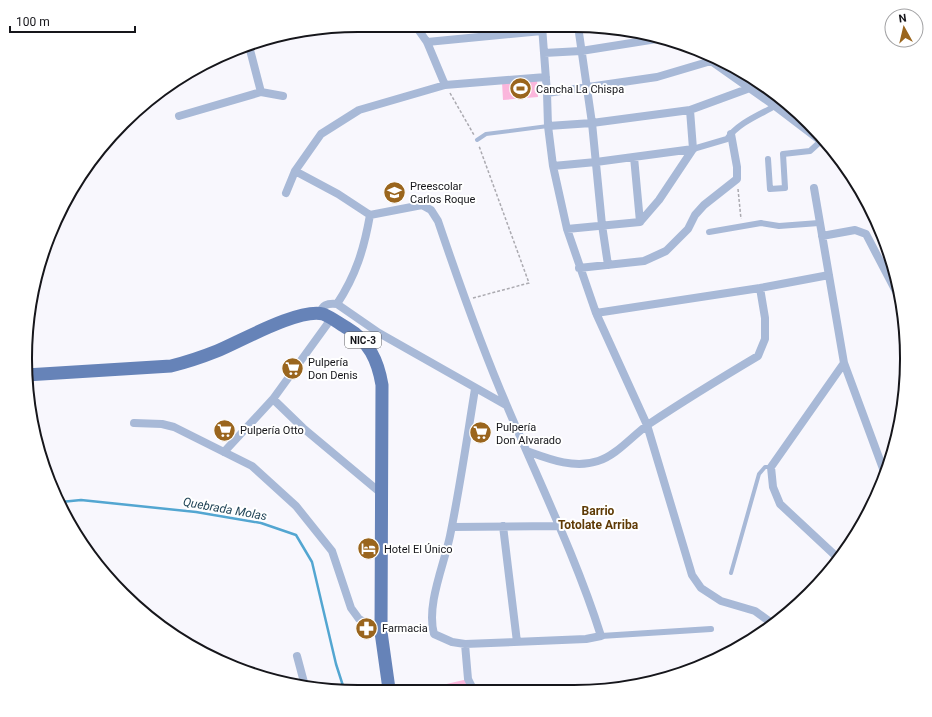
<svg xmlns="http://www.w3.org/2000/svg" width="932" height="717" font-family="Roboto,sans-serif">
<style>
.green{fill:#fbb6dc}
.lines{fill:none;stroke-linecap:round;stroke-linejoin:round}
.stream{stroke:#53a6d1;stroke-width:2.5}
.path{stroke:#abaab0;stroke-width:1.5;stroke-dasharray:3 2;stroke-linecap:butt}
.service{stroke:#a8b9d7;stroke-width:4}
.pedestrian{stroke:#a8b9d7;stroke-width:6}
.minor{stroke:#a8b9d7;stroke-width:8}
.primary{stroke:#6683b8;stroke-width:13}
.labels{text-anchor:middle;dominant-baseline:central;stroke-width:4;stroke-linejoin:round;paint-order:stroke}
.shield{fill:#fff;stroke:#5c5c5f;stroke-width:1}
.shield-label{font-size:10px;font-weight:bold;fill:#16161b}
.poi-label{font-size:11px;fill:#16161b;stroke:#fff;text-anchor:start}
.water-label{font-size:12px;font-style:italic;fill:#1b3f52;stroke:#fff}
.neighbourhood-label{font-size:12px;font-weight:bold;fill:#5f3b06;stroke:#fff}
.rim{fill:none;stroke:#16161b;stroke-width:2}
</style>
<rect width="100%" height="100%" fill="#f8f7fd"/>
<path class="green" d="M537 79 538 97 503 100 502 82Z
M468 679 473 689H425Z"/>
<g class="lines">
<path class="stream" d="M61 502 81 500 196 512 261 523 296 535 312 562 336 664 344 689"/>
<path class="path" d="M450 93 474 135
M738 189 741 219
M473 298 529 283 479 146"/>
<path class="service" d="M477 140 486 134 548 126
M731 573 759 474 765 467H771"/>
<path class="pedestrian" d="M693 149 727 139C738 123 759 115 775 106
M768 159 770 189 785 188 783 154 810 151 821 141
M709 232 761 223 779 226 819 223
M601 636 711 629"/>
<path class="minor" d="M415 25 427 42 445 85
M542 26 547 93 548 126 553 166 567 229 596 313 647 425 692 575 701 588 721 601 755 611 773 624
M578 26 592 123 602 225 608 265
M427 42 542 31
M249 46 261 92
M703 52 711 61 775 106 821 141
M544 53 581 51 663 38
M547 93 657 77 711 61
M179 116 261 92 283 96
M548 126 592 123 690 110 750 88
M634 157 640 222
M553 166 596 162 693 149
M295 171 338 194 370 215C364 249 356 275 337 304 326 303 323 305 319 314
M814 188 844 363 885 474
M286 193 295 171 321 134 359 110 445 85 546 77
M370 215 422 205 431 210 438 221C459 283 481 346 507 406 539 482 576 557 601 636L586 639 465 644 452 642 434 634C426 605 444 565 450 536 460 487 467 438 475 389
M567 229 640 222 659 200 693 149 690 110
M822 236 855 230 866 234 902 303
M579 268 644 261 666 251 688 229 695 215 704 205 737 179V167L731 134
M337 304 379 333 506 405
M596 313 760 288 829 275
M331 319 273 399 303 428 382 494
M134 423 162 424 174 427 252 466 296 506 332 551 351 608 359 619 381 632
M527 451C549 459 574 469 598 461 616 456 634 434 649 424 685 400 721 378 758 356L765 339V318L760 288
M224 452 273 399
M503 526 517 642
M452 527 558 526
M839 559 780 504 773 487 771 467 844 363
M465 644 468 679 473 689
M297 656 305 686"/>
<path class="primary" d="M26 375 171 366C187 362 202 357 217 351 241 341 299 308 323 314 331 317 340 324 347 328 369 341 378 361 382 385L381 632 389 689"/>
</g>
<defs>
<symbol id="stadium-disc" viewBox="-11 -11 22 22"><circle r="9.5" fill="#9a651d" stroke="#fff"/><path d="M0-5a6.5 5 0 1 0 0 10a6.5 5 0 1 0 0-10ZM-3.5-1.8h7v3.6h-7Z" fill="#fff"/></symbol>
<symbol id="school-disc" viewBox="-11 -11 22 22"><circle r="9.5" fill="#9a651d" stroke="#fff"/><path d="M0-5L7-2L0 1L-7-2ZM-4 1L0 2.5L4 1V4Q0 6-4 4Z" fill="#fff"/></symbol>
<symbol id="supermarket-disc" viewBox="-11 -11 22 22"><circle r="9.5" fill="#9a651d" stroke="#fff"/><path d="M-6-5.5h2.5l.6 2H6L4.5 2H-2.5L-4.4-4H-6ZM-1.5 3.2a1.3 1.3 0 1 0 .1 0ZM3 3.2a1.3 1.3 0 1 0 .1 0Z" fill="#fff"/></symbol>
<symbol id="hotel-disc" viewBox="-11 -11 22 22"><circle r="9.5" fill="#9a651d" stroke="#fff"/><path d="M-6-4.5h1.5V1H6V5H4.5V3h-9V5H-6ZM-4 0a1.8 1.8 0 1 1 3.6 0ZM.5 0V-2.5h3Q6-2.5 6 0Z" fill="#fff"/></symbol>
<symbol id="pharmacy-disc" viewBox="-11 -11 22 22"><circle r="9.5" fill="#9a651d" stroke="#fff"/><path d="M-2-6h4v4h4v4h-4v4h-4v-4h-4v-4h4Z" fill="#fff"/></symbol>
</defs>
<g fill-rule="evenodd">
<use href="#stadium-disc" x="508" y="76" width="25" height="25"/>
<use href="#school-disc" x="382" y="180" width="25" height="25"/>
<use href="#supermarket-disc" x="280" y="356" width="25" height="25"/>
<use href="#supermarket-disc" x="212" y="418" width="25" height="25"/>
<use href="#supermarket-disc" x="468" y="420" width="25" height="25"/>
<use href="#hotel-disc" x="356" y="536" width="25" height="25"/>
<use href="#pharmacy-disc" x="354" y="616" width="25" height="25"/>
</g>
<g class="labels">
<rect class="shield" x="345" y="332" width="36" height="16" rx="3"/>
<g class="shield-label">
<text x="363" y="340">NIC-3</text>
</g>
<g class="poi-label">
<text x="536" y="89">Cancha La Chispa</text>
<text x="410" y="186">Preescolar<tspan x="410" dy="13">Carlos Roque</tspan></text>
<text x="308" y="362">Pulpería<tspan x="308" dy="13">Don Denis</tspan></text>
<text x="496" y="427">Pulpería<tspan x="496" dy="13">Don Alvarado</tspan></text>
<text x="240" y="430">Pulpería Otto</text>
<text x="384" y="549">Hotel El Único</text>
<text x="382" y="628">Farmacia</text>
</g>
<g class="water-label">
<text transform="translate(225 509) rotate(10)">Quebrada Molas</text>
</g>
<g class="neighbourhood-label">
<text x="598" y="511">Barrio<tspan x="598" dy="14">Totolate Arriba</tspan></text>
</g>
</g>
<path d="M0 0H932V717H0ZM358 32H574A326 326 0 0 1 900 358V359A326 326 0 0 1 574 685H358A326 326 0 0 1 32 359V358A326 326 0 0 1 358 32Z" fill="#fff" fill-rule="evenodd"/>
<path class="rim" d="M358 32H574A326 326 0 0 1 900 358V359A326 326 0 0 1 574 685H358A326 326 0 0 1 32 359V358A326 326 0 0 1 358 32Z"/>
<g transform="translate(904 28) rotate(352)"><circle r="19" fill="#ffffff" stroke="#a2a2a4"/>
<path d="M0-3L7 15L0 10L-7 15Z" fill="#9a651d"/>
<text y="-6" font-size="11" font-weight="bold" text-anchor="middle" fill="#16161b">N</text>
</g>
<path d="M10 26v6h125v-6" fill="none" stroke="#16161b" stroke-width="2"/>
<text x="16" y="26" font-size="12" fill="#16161b" stroke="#ffffff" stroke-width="3" paint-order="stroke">100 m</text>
</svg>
